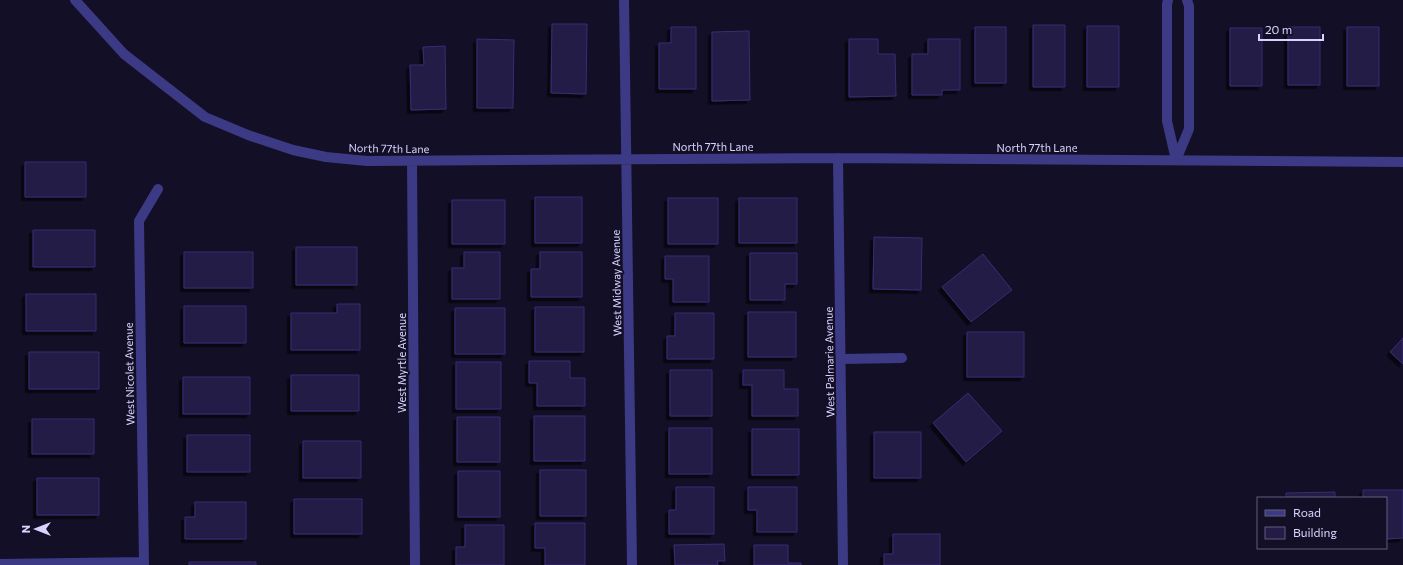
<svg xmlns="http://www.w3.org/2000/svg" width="1403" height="565" font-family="Commissioner,sans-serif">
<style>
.building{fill:#241b47;stroke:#3b2d73;filter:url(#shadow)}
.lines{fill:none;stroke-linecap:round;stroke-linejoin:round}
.minor{stroke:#3d3a85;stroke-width:10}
.labels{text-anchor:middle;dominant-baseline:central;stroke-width:4;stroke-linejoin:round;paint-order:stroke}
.street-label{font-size:11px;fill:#d9d4ff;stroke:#130f26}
</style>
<defs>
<filter id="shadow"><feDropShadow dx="-3.5" dy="3.5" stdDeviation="0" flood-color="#0009"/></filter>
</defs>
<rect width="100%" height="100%" fill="#130f26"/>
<path class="building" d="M552 24H587L586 94 551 93Z
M1033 25H1065V87H1033Z
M1087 26H1119V87H1087Z
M671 27H696V89H659V43H671Z
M975 27H1006V83H975Z
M1288 27H1320V85H1288Z
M1347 27H1379V86H1347Z
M1230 28H1262V86H1230Z
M749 31 750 100 712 101V32Z
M477 39 514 40 513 108H477Z
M849 39H878V54H895L896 96 849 97Z
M928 39H960V90H942V95H912V54H928Z
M445 46 446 109 411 110 410 65H424L423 47Z
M25 162H86V197H25Z
M535 197H582V243H535Z
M668 198H718V244H668Z
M739 198H797V243H739Z
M452 200H505V244H452Z
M33 230H95V267H33Z
M874 237 922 238 921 290 873 289Z
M296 247H357V285H296Z
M184 252H253V288H184Z
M464 252H500V299H452V268H464Z
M540 252H582V297H531V269H540Z
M750 253H797V284H785V300H750Z
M983 254 1012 290 971 322 942 287Z
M665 256H709V302H673V279H665Z
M26 294H96V331H26Z
M337 304H360V350H291V313H337Z
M184 306H246V343H184Z
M535 307H584V352H535Z
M455 308H505V354H455Z
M748 312H796V357H748Z
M675 313H714V359H667V336H675Z
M967 332H1024V377H967Z
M1403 338V364L1390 352Z
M29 352H99V389H29Z
M529 361H570V378H585V406H537V383H529Z
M456 362H501V409H456Z
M670 370H712V416H670Z
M743 370H784V389H798V416H752V385H743Z
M291 375H359V411H291Z
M183 377H250V414H183Z
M968 393 1002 431 966 462 933 423Z
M534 416H585V461H534Z
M457 417H500V462H457Z
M32 419H94V454H32Z
M669 428H712V474H669Z
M752 429H799V475H752Z
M874 432H921V478H874Z
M187 435H250V472H187Z
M303 441H361V478H303Z
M540 470H586V516H540Z
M458 471H500V517H458Z
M37 478H99V515H37Z
M676 487H714V534H669V510H676Z
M748 487H797V532H757V510H748Z
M1363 490H1403V538L1386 539V498H1363Z
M1335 492V498H1286V493Z
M294 499H362V534H294Z
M195 502H246V539H185V517H195Z
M535 523H585V565H545V548H535Z
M465 525H504V565H456V547H465Z
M893 534H940V565H884V554H893Z
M724 544 725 561H717L718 565H675L674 545Z
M754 545H788V563H801V565H754Z
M189 562H256V565H189Z"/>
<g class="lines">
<path class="minor" d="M75 0 124 54 205 117 248 135 293 150 326 157 367 161 838 158 1403 162
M624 0 632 565
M1168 0 1167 4V121L1176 160
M838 158 843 565
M1176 160 1189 129V6L1187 0
M412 161 415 565
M841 359 902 358
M0 564 144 562
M144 565 139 221 158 189"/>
</g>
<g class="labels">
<g class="street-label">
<text x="713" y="146">North 77th Lane</text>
<text x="1037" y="147">North 77th Lane</text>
<text transform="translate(389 148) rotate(1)">North 77th Lane</text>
<text transform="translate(616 283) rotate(-91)">West Midway Avenue</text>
<text transform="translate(829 362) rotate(-91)">West Palmarie Avenue</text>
<text transform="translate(401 363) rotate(-90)">West Myrtle Avenue</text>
<text transform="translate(129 374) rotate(-91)">West Nicolet Avenue</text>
</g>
</g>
<rect x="1257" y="497" width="130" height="52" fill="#130f26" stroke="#625e7d"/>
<rect x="1265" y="510" width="20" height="6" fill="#3d3a85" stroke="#625e7d"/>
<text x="1293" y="517" font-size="12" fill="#d9d4ff">Road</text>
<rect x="1265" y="527" width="20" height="12" fill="#241b47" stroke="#625e7d"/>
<text x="1293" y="537" font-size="12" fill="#d9d4ff">Building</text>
<g transform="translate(36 529) rotate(270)" stroke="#130f26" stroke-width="3" paint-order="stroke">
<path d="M0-3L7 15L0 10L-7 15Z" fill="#d9d4ff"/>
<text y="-6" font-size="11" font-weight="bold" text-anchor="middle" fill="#d9d4ff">N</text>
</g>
<path d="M1259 34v6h64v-6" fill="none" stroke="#d9d4ff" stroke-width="2"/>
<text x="1265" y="34" font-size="12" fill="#d9d4ff" stroke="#130f26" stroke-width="3" paint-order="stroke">20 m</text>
</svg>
